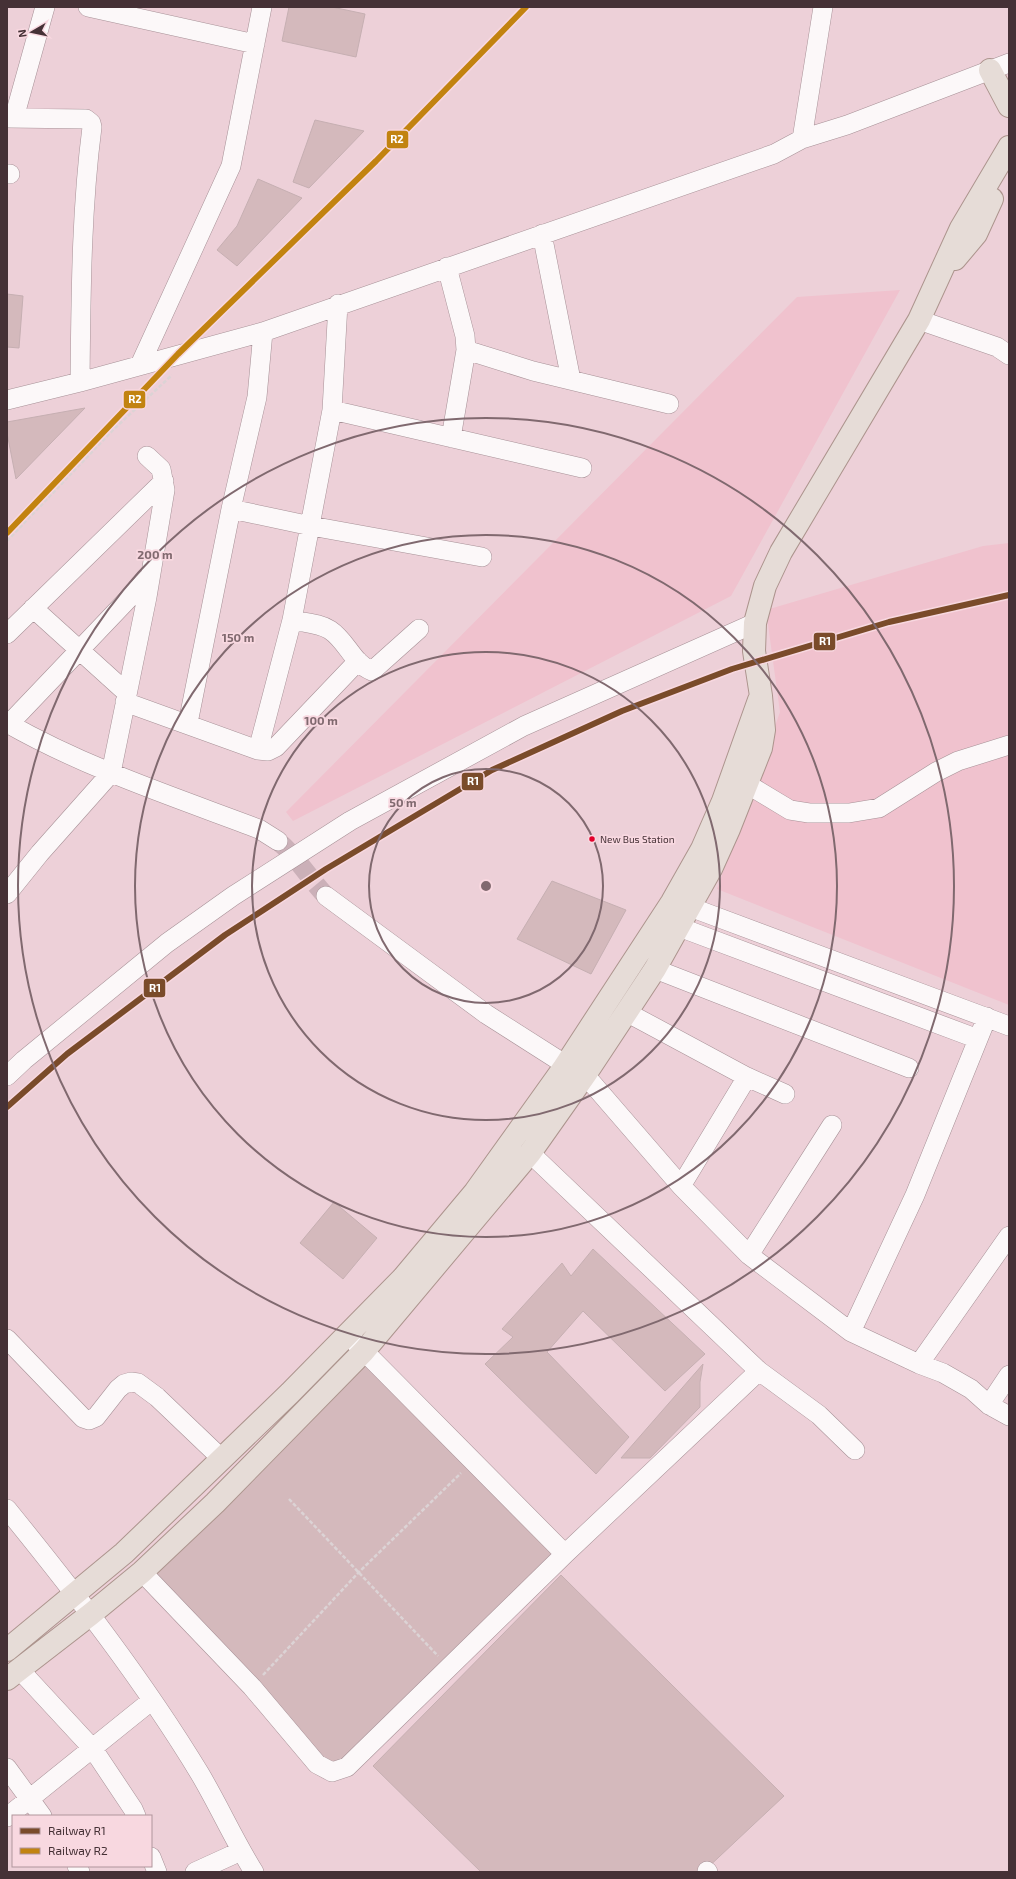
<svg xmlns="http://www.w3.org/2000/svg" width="1016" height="1879" font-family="'Exo 2',sans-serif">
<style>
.built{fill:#f0c2ce}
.building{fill:#d4b9bc;stroke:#c6afb2}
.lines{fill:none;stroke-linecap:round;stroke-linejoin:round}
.minor-tunnel{stroke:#cbb0b8;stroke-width:19;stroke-dasharray:19 10;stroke-linecap:butt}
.minor-casing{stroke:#a79197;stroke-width:20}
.major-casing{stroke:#ac948d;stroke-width:24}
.path{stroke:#dcd3d5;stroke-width:2.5;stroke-dasharray:4 2;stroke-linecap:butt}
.minor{stroke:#fcf8f9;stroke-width:19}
.major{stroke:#e6dcd7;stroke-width:22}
.rail-casing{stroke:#c8c2c4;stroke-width:4.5}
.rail{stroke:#f8d8e0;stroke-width:3;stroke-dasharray:9;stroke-linecap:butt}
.rail-1-casing{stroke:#f8d8e0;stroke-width:9}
.rail-2-casing{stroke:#f8d8e0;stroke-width:9}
.rail-1{stroke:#7a4b2a;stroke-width:6}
.rail-2{stroke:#c28310;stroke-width:6}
.ring{fill:none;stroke:#80696f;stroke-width:2}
.bus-dot{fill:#e4002b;stroke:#f8d8e0;stroke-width:1.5}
.labels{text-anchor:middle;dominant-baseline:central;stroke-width:3.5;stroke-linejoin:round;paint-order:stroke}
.bus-label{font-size:10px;fill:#453136;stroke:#f8d8e0;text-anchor:start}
.centre{fill:#80696f;stroke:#f8d8e0;stroke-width:2}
.ring-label{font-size:12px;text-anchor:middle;font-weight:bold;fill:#80696f;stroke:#f8d8e0;stroke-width:3.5;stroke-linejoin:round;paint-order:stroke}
.line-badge{stroke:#f8d8e0;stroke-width:1.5}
.badge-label{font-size:11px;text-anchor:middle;font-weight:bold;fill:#fff}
</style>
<rect width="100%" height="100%" fill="#edd0d8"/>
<path class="built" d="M900 290 731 596 293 821 286 812 797 297Z
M1009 543V1005L717 889 780 712 766 610 983 546Z"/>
<path class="building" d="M289 7H332L365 14 356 57 282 41Z
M315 120 364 131 309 188 293 182Z
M258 179 302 198 237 266 217 250 237 226Z
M7 294 23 296 19 348 7 347Z
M85 408 16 479 7 433V422Z
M552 881 626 910 591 974 517 939Z
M334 1202 377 1238 343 1279 300 1243Z
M593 1249 705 1354 665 1391 583 1311 547 1352 629 1437 596 1474 485 1364 513 1337 502 1329 562 1263 571 1276Z
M364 1351 565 1554 332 1772 142 1572Z
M703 1364 700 1382V1407L650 1458H621Z
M561 1575 784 1796 703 1872H481L373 1766Z"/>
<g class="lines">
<path class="minor-tunnel" d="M278 841C297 857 309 878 326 896"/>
<defs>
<path id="minor" d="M88 7 255 44
M7 118 86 119 91 123 92 127C81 212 81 297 80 382
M14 118 45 7
M802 139 823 7
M7 174H10
M542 234 571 380
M447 267 465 336 466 350 451 438
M919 320 997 347 1009 355
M466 350 533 371 669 404
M140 365 231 166 262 7
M7 400 80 382 263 332 774 154 802 139 847 125 1009 63
M332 410 582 468
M231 509 311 526 482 557
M33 608 127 693
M292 620C305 623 319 623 330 630 347 641 353 664 372 671L419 629
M7 634 164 481
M125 702 258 750 268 751 276 747 358 661
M7 723C86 768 174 797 259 829L278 841
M188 723 231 509 257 397 263 332
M9 724 150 576
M258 750 292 620 332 410 338 304
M747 784 790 810 809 813H849L879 808 936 772 958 761 1009 745
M7 894 40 853 111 773 147 597 165 490 161 469 147 456
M326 896 486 1014 566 1065 585 1075 681 1186 749 1255 851 1332 919 1364 943 1373 971 1389 989 1405 1009 1416
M678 900 690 907 1009 1026
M679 927 978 1039
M655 969 909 1068
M626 1012 747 1077 785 1094
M7 1076 24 1060 167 943 233 896 350 821 524 726 755 623
M530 1153 759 1371 819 1415 855 1450
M681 1186 747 1077
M749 1255 832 1125
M851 1332 915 1195 987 1017
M7 1339 83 1418 89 1420 96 1417 118 1389 124 1384 131 1382 138 1383 157 1397 222 1459
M353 1340 565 1554
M919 1364 1009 1236
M989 1405 1009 1375
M7 1509C76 1594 143 1680 200 1774 219 1806 234 1840 254 1872
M142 1572 252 1687 317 1764 332 1772 347 1767 565 1554 759 1371
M19 1669 93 1749 133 1809 136 1816
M7 1768 42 1816
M7 1817 151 1701
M151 1857 157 1872
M77 1866 80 1872
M707 1871 708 1872
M195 1872 241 1851"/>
<path id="major" d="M990 70 1009 106
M955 259 976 234 992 199
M7 1650 124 1553 290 1393 403 1278 475 1192 563 1069 672 902 702 849 723 801 759 700
M7 1679 91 1614 142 1572 215 1503 364 1351 530 1153 585 1075 655 969 711 869 729 829 761 748 764 730 761 696 754 651 755 623 765 586 781 552 919 320 961 228 1009 147"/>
</defs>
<use href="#minor" class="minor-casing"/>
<use href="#major" class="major-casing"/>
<path class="path" d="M7 541 113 430 172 375
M289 1499 438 1656
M263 1675 359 1572 461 1473"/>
<use href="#minor" class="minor"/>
<use href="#major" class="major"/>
<defs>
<path id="rail" d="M7 533 178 354 376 161 526 7"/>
</defs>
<use href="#rail" class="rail-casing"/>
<use href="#rail" class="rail"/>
<defs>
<path id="rail-1" d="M7 1107 67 1054 225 935 326 869 492 770 622 711 732 669 889 622 1009 595"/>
<path id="rail-2" d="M7 533 178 354 376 161 526 7"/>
</defs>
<use href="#rail-1" class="rail-1-casing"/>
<use href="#rail-2" class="rail-2-casing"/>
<use href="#rail-1" class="rail-1"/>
<use href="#rail-2" class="rail-2"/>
</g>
<g class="ring">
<circle cx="486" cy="886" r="117"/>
<circle cx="486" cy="886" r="234"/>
<circle cx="486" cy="886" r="351"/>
<circle cx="486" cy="886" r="468"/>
</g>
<circle class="bus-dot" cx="592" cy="839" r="3.5"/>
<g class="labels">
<g class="bus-label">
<text x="600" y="839">New Bus Station</text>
</g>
</g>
<circle cx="486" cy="886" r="6" class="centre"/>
<g class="ring-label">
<text x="155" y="559">200 m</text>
<text x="238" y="642">150 m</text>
<text x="321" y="725">100 m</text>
<text x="403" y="807">50 m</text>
</g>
<g class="line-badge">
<rect x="386" y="130" width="23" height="19" rx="4" fill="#c28310"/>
<rect x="123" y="390" width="23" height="19" rx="4" fill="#c28310"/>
<rect x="813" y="632" width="23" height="19" rx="4" fill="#7a4b2a"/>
<rect x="461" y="772" width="23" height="19" rx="4" fill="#7a4b2a"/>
<rect x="143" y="978" width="23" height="20" rx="4" fill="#7a4b2a"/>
</g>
<g class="badge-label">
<text x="397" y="143">R2</text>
<text x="135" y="403">R2</text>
<text x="825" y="645">R1</text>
<text x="473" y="785">R1</text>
<text x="155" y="992">R1</text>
</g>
<rect width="1016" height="1879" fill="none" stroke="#453136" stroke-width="16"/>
<rect x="12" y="1815" width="140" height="52" fill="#f8d8e0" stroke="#b0959c"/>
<rect x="20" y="1828" width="20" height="6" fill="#7a4b2a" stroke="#b0959c"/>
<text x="48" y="1835" font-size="12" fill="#453136">Railway R1</text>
<rect x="20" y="1848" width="20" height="6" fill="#c28310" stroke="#b0959c"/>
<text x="48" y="1855" font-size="12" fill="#453136">Railway R2</text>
<g transform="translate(32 32) rotate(261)" stroke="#f8d8e0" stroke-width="3" paint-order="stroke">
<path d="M0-3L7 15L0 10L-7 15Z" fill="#453136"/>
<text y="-6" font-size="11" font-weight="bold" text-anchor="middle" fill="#453136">N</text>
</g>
</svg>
